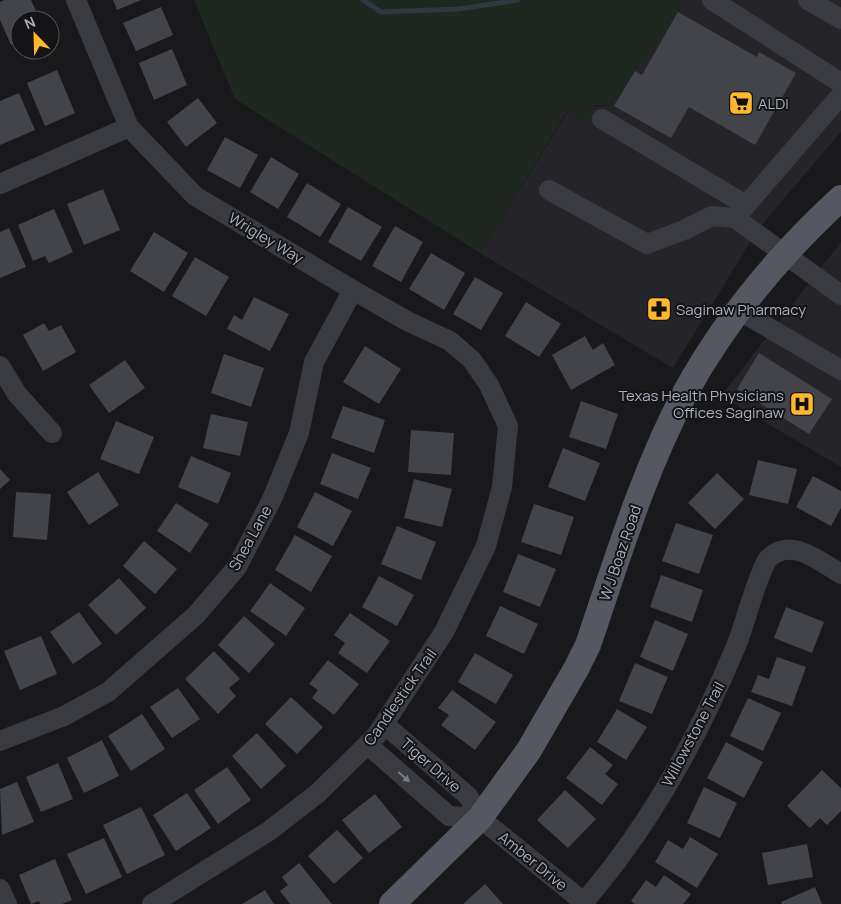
<svg xmlns="http://www.w3.org/2000/svg" width="841" height="904" font-family="Manrope,sans-serif">
<style>
.built{fill:#252529}
.green{fill:#1e2720}
.lines{fill:none;stroke-linecap:round;stroke-linejoin:round}
.stream{stroke:#2d3941;stroke-width:5}
.building{fill:#434449}
.minor{stroke:#3a3b41;stroke-width:20}
.major{stroke:#555860;stroke-width:26}
.oneway{fill:#787b85}
.labels{text-anchor:middle;dominant-baseline:central;stroke-width:4;stroke-linejoin:round;paint-order:stroke}
.poi-label{font-size:15px;fill:#aab0bc;stroke:#141417;text-anchor:start}
.street-label{font-size:15px;fill:#aab0bc;stroke:#141417}
</style>
<rect width="100%" height="100%" fill="#19191c"/>
<path class="built" d="M683 0H841V132L759 228 673 368 480 253 569 110 610 105 684 1Z
M841 242V467L721 396Z"/>
<path class="green" d="M194 0H683L685 1 610 105H595L587 122 568 110 480 253 235 99Z"/>
<g class="lines">
<path class="stream" d="M363 0 381 12 459 9 518 0"/>
</g>
<path class="building" d="M4 0H31L40 20H20V41L11 45 0 20V2Z
M113 0H141L117 10Z
M161 7 173 35 136 51 123 23Z
M678 12 757 57 759 52 796 73 755 145 689 107 671 138 614 106 635 71 642 75Z
M172 49 187 85 154 100 139 63Z
M57 70 75 113 45 126 27 83Z
M19 93 35 130 0 145V101Z
M198 98 217 123 186 147 167 122Z
M225 137 258 155 240 188 207 170Z
M271 157 299 174 278 209 250 192Z
M307 183 341 204 320 237 287 217Z
M103 189 120 230 84 245 67 204Z
M348 207 382 227 361 261 328 242Z
M54 209 73 252 49 263 45 256 33 261 18 225Z
M395 226 423 242 401 282 372 266Z
M9 228 26 267 0 278V232Z
M154 232 188 253 164 292 130 271Z
M431 253 465 273 444 310 409 289Z
M195 257 229 277 206 316 172 296Z
M475 277 503 293 481 330 453 314Z
M254 297 289 314 270 351 227 329 234 315 242 320Z
M526 302 561 324 539 357 505 336Z
M44 323 49 331 61 325 76 352 43 371 23 335Z
M585 336 593 350 603 343 615 365 571 390 552 355Z
M365 346 401 369 379 404 343 382Z
M759 353 832 399 809 434 737 389Z
M224 354 264 368 251 407 211 393Z
M125 360 145 388 109 413 89 385Z
M581 401 618 414 606 449 569 437Z
M343 406 385 420 374 453 331 438Z
M211 414 248 422 240 456 203 448Z
M116 421 154 437 139 474 100 459Z
M411 430 454 433 451 475 408 472Z
M563 448 600 463 585 501 548 487Z
M332 453 371 468 358 499 320 484Z
M191 456 231 473 218 504 178 487Z
M758 460 797 469 788 504 749 495Z
M0 469 10 480 0 489Z
M98 472 119 505 89 525 67 492Z
M717 473 744 499 715 529 688 503Z
M813 476 841 491V508L831 526 796 507Z
M414 479 452 489 442 527 404 518Z
M16 492 51 494 47 540 13 537Z
M315 492 352 511 333 546 297 527Z
M176 503 209 524 190 553 157 531Z
M534 504 574 517 561 555 521 542Z
M676 523 713 535 699 574 662 561Z
M397 526 436 542 421 580 381 564Z
M295 535 332 556 311 592 275 570Z
M144 541 177 569 155 594 123 566Z
M518 554 556 569 540 607 503 592Z
M661 575 703 590 692 622 650 607Z
M379 576 414 595 397 626 362 607Z
M119 578 146 608 116 635 88 605Z
M270 583 305 608 286 636 250 611Z
M500 606 538 624 524 654 486 636Z
M786 607 824 622 812 653 774 638Z
M79 612 102 644 73 664 50 632Z
M350 613 390 641 367 673 338 653 345 643 334 635Z
M244 616 275 644 249 673 218 645Z
M655 620 688 634 673 671 640 657Z
M41 636 57 674 20 690 4 651Z
M214 651 240 679 229 688 236 696 218 714 185 679Z
M475 653 513 675 496 704 458 682Z
M777 657 806 667 792 706 751 692 758 675 769 679Z
M328 660 359 684 334 715 312 698 318 690 309 684Z
M635 663 668 677 652 714 619 701Z
M178 688 200 719 172 738 150 707Z
M452 690 496 722 475 750 441 725 449 715 438 708Z
M291 697 323 727 297 754 265 724Z
M748 698 781 713 763 751 730 736Z
M617 709 647 727 626 760 597 742Z
M142 714 165 749 131 771 108 736Z
M257 733 286 766 261 789 232 756Z
M102 740 119 776 84 793 67 758Z
M726 742 763 762 744 798 707 778Z
M590 747 613 765 605 774 618 784 602 805 566 778Z
M58 763 73 799 41 812 26 777Z
M227 767 251 800 218 824 194 790Z
M822 770 841 788V811L827 825 820 818 810 828 787 806Z
M17 782 34 822 2 835 0 789Z
M704 787 737 803 720 838 687 823Z
M565 790 596 819 568 848 537 820Z
M187 793 211 828 176 851 153 815Z
M375 794 402 827 369 853 342 820Z
M141 807 165 855 127 874 103 825Z
M337 830 363 858 334 884 308 856Z
M690 837 718 854 697 888 655 862 668 840 683 849Z
M104 838 122 877 86 894 67 854Z
M807 844 813 877 768 885 762 853Z
M55 859 72 900 62 904H40L39 901 31 904 19 875Z
M299 863 332 904H290L280 891 288 885 282 877Z
M664 875 691 894 683 904H635L631 901 646 880 656 887Z
M485 884 503 904H463Z
M815 887 822 904H782L781 902Z
M265 890 274 904H242Z"/>
<g class="lines">
<path class="minor" d="M76 0 129 127 195 196 353 290 407 321 450 341 472 360 489 385 508 426 502 487 486 546 444 632 376 736 318 793 269 831 152 904
M712 0 841 83
M808 0 841 19
M841 95 735 218 841 295
M602 119 746 205
M0 184 129 127
M549 190 647 244 684 230 712 216 735 218
M740 311 841 370
M0 366 17 394 52 433
M384 724 468 796 480 818 586 904
M0 741 64 716 108 692 196 615 237 567 272 499 299 433 314 362 353 290
M368 745 449 816 480 818
M0 889 7 904
M582 904C648 829 698 738 736 646 747 619 753 587 767 560 789 535 819 561 841 574"/>
<path class="major" d="M392 904 480 818 529 750 576 669 588 645C617 560 643 472 685 393 725 320 780 254 841 198"/>
</g>
<defs><path id="oneway-solid" d="M-6-.8H1V-3.2L6.5 0L1 3.2V.8H-6Z" transform="scale(1.25)"/></defs>
<use class="oneway" href="#oneway-solid" transform="translate(404 777) rotate(41)"/>
<defs>
<symbol id="supermarket-square" viewBox="-11 -11 22 22"><rect x="-9" y="-9" width="18" height="18" rx="4" fill="#ffb72e" stroke="#141417"/><path d="M-6-5.5h2.5l.6 2H6L4.5 2H-2.5L-4.4-4H-6ZM-1.5 3.2a1.3 1.3 0 1 0 .1 0ZM3 3.2a1.3 1.3 0 1 0 .1 0Z" fill="#111"/></symbol>
<symbol id="pharmacy-square" viewBox="-11 -11 22 22"><rect x="-9" y="-9" width="18" height="18" rx="4" fill="#ffb72e" stroke="#141417"/><path d="M-2-6h4v4h4v4h-4v4h-4v-4h-4v-4h4Z" fill="#111"/></symbol>
<symbol id="hospital-square" viewBox="-11 -11 22 22"><rect x="-9" y="-9" width="18" height="18" rx="4" fill="#ffb72e" stroke="#141417"/><path d="M-5-5h3v3.5h4V-5h3V5h-3V1.5h-4V5h-3Z" fill="#111"/></symbol>
</defs>
<g fill-rule="evenodd">
<use href="#supermarket-square" x="727" y="89" width="28" height="28"/>
<use href="#pharmacy-square" x="645" y="295" width="28" height="28"/>
<use href="#hospital-square" x="788" y="390" width="28" height="28"/>
</g>
<g class="labels">
<g class="poi-label">
<text x="758" y="103">ALDI</text>
<text x="676" y="309">Saginaw Pharmacy</text>
<text x="784" y="395" text-anchor="end">Texas Health Physicians<tspan x="784" dy="17">Offices Saginaw</tspan></text>
</g>
<g class="street-label">
<text transform="translate(266 238) rotate(31)">Wrigley Way</text>
<text transform="translate(250 538) rotate(-61)">Shea Lane</text>
<text transform="translate(620 553) rotate(-71)">W J Boaz Road</text>
<text transform="translate(400 697) rotate(-55)">Candlestick Trail</text>
<text transform="translate(693 734) rotate(-62)">Willowstone Trail</text>
<text transform="translate(431 765) rotate(41)">Tiger Drive</text>
<text transform="translate(533 861) rotate(39)">Amber Drive</text>
</g>
</g>
<g transform="translate(35 35) rotate(337)"><circle r="24" fill="#141417" stroke="#505259"/>
<path d="M0-4L9 19L0 12L-9 19Z" fill="#ffb72e"/>
<text y="-8" font-size="14" font-weight="bold" text-anchor="middle" fill="#aab0bc">N</text>
</g>
</svg>
